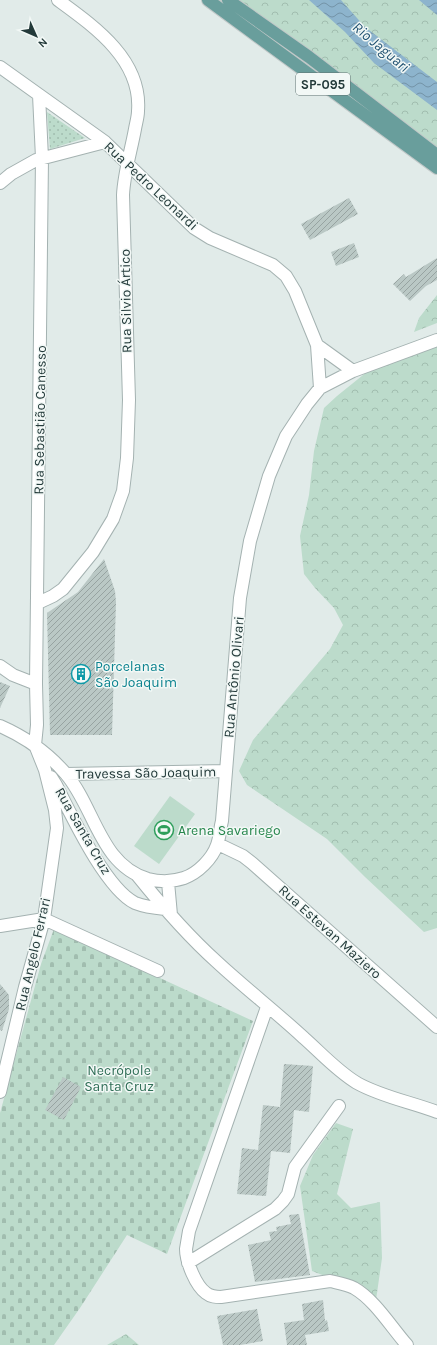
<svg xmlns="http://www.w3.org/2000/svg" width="437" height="1345" font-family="Karla,sans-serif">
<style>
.grass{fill:#bcdbcb}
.forest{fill:url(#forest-crowns)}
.cemetery{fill:url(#cemetery-stones)}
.park{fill:url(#park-dots)}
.water{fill:url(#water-waves)}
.building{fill:url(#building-hatch)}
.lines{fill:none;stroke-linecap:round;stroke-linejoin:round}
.minor-casing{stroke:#a4b2b1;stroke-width:14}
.major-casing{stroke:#c1c8c8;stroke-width:14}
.minor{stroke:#fff;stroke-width:12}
.major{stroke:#699e9c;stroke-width:12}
.labels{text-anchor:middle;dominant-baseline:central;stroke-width:3;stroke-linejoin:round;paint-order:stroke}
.shield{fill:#f2f8f6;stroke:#617372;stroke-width:1}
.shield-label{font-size:13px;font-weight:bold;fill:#233a3a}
.street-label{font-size:14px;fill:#233a3a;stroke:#f2f8f6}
.culture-label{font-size:14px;fill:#0d838f;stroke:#f2f8f6;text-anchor:start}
.leisure-label{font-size:14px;fill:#27864d;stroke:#f2f8f6;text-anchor:start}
.park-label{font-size:14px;fill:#306f57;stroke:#f2f8f6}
.water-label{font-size:15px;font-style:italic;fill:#215272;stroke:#f2f8f6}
</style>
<defs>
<pattern id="forest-crowns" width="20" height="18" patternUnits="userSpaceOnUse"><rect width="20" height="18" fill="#bcdbcb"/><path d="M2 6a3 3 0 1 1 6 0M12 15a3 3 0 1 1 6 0" fill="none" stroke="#a1bdaf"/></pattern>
<pattern id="cemetery-stones" width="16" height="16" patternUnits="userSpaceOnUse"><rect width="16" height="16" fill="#bcdbcb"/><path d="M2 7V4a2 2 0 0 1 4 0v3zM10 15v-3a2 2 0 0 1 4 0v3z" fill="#a1bdaf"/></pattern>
<pattern id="park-dots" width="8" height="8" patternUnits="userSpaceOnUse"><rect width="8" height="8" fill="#bcdbcb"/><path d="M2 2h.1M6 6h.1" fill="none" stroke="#a1bdaf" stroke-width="1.8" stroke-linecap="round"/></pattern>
<pattern id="water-waves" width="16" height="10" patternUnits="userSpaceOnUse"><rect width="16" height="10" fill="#8db4cd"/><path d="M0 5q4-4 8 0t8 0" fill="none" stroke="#7393a7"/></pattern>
<pattern id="building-hatch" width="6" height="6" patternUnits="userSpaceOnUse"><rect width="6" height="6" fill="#bac8c5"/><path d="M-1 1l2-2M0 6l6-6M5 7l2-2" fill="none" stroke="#97a3a1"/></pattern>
</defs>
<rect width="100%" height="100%" fill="#e1ebe9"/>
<path class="grass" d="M170 796 195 814 159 864 134 846Z"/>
<path class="forest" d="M214 0H437V162Z
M437 295V323L414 332 419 318Z
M437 345V928L424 932 365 877 327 839 247 785 239 771 253 740 330 649 343 625 334 608 315 588 304 574 300 536 309 495 314 451 324 408 337 396 368 371Z
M336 1123 353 1129 337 1194 351 1208 380 1202 382 1258 376 1300 369 1293 312 1271 300 1186 313 1155Z
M126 1334 139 1345H107Z"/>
<path class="cemetery" d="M54 929 253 1021 167 1254 127 1235 80 1308 54 1345H0V1113L41 964Z"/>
<path class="park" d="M47 112 85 138 50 149Z"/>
<path class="water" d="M309 0H341L365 27 437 82V110L374 63 345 32Z
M419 0H437V15Z"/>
<path class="building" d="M349 198 358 214 310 240 301 224Z
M354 243 359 257 336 266 331 252Z
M437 258V280L426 286 410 301 393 284 404 274 406 277Z
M104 559 115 591 116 602 112 735H50L47 613 78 592Z
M0 682 10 686 0 708Z
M0 984 9 995V1009L2 1031 0 1030Z
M284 1064 313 1066 309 1112 294 1110 290 1153 271 1151 266 1196 237 1194 242 1148 258 1150 263 1105 280 1107Z
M63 1077 81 1087 64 1120 45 1110Z
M299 1214 310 1275 255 1282 248 1245 271 1240 269 1232 277 1231 276 1227 291 1224 289 1215Z
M323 1300 325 1321 327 1320 329 1331 305 1335 307 1345H287L284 1323 304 1320 302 1304Z
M257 1309 263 1341 240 1345H223L217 1316Z"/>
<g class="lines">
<defs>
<path id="minor" d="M0 67 105 142 194 228 210 238 273 265 286 276 295 291 317 345 320 388
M0 183 11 174 36 160 105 142
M317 345 353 371
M38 603 53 596 63 589 93 552 113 519 123 491 127 458 129 400 123 195C124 173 131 151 135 129 136 123 138 117 138 111 142 60 95 27 58 0
M0 666 13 675 36 684
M0 726C25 737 48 753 66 774 95 808 100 865 148 879 160 882 172 882 184 878 198 873 212 859 217 845 220 837 220 828 222 821L240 598 250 541 269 476 286 436 307 404 320 388 353 371 437 340
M66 774 226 771
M51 777 56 785C71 814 105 888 135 903 145 907 154 908 165 909
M218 844 243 856 252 863 437 1027
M137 875C162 906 188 936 217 962 245 988 276 1012 304 1038 321 1053 337 1071 357 1083 382 1097 411 1102 437 1112
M168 882 171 915
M0 926 44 919 158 971
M267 1007 189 1231C188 1237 187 1243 186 1249 186 1262 196 1286 206 1293 211 1297 216 1297 221 1297L330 1281C338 1283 346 1284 354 1288 375 1300 391 1327 407 1345
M0 1092 25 987 44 919 57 828 55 810 45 770 35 745 37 725 36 684 42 158 39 95
M188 1263 275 1209 283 1201 288 1194 295 1167 339 1106"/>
<path id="major" d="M208 0 437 168
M228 0 309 57 437 155"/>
</defs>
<use href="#minor" class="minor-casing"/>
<use href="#major" class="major-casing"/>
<use href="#minor" class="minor"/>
<use href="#major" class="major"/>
</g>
<defs>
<symbol id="building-ring" viewBox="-11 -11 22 22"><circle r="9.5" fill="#f2f8f6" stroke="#0f9aa8" stroke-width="1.5"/><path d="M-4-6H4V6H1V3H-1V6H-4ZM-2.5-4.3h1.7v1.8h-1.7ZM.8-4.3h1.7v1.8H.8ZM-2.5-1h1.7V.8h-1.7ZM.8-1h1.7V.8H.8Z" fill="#0f9aa8"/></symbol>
<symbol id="stadium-ring" viewBox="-11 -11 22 22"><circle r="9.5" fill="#f2f8f6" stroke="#2e9e5b" stroke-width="1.5"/><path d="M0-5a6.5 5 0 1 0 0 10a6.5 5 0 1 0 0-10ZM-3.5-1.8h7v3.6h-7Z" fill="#2e9e5b"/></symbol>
</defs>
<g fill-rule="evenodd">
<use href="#building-ring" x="70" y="663" width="22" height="22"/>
<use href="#stadium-ring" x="153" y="819" width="22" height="22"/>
</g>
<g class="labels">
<rect class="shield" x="296" y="73" width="54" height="22" rx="3"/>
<g class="shield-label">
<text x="323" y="84">SP-095</text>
</g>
<g class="street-label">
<text transform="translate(151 186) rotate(43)">Rua Pedro Leonardi</text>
<text transform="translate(126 301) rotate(-91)">Rua Silvio Ártico</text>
<text transform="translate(40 420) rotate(-89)">Rua Sebastião Canesso</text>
<text transform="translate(234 677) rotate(-85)">Rua Antônio Olivari</text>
<text transform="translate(146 773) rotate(-1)">Travessa São Joaquim</text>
<text transform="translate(83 831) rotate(60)">Rua Santa Cruz</text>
<text transform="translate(330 932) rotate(42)">Rua Estevan Maziero</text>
<text transform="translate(33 954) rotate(-77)">Rua Angelo Ferrari</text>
</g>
<g class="culture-label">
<text x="95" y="666">Porcelanas<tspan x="95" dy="16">São Joaquim</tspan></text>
</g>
<g class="leisure-label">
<text x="178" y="830">Arena Savariego</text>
</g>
<g class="park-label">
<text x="119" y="1070">Necrópole<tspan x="119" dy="16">Santa Cruz</tspan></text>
</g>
<g class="water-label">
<text transform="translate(381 47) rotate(40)">Rio Jaguari</text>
</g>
</g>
<g transform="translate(36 36) rotate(135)" stroke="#f2f8f6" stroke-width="3" paint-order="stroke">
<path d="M0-3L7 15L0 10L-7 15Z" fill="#233a3a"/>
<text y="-6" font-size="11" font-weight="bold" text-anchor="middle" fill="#233a3a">N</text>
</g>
</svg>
